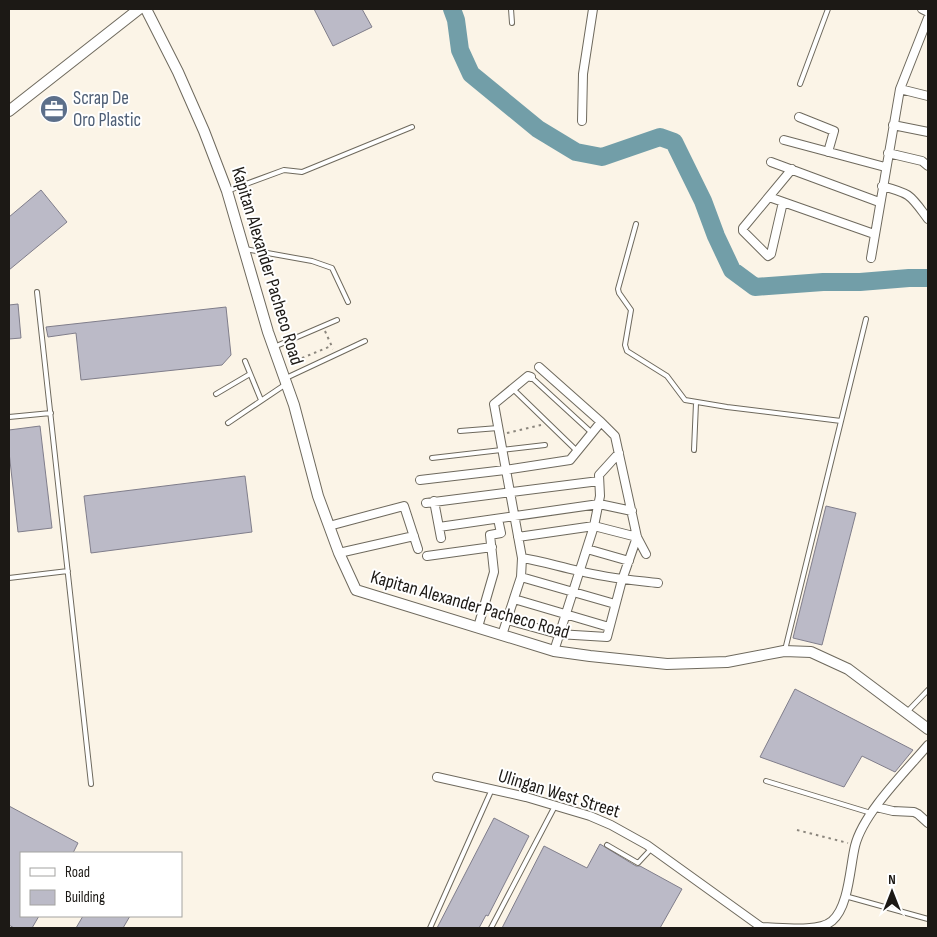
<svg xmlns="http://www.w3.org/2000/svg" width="937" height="937" font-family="'Sofia Sans Condensed',sans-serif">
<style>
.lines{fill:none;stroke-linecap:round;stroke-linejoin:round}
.river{stroke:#729ea8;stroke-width:18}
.building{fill:#bbbac7;stroke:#807e8b}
.service-casing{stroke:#6e695d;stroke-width:6}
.minor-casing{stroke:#6e695d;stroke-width:10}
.tertiary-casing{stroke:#6e695d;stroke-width:12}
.path{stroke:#8b867d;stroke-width:2;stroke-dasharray:2.5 4;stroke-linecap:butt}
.service{stroke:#fff;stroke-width:4}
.minor{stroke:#fff;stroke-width:8}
.tertiary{stroke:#fff;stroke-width:10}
.labels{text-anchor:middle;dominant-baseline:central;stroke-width:4;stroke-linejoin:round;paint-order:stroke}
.service-label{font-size:19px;fill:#4e5e75;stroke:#fff;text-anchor:start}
.street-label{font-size:19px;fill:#1c1915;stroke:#fff}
</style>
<rect width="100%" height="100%" fill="#fbf4e7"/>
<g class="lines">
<path class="river" d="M452 9 456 20 460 50 471 74 538 129 576 152 602 157 660 137 674 142 703 201 716 236 732 270 755 287 823 282H860L909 278H928"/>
</g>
<path class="building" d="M314 9H362L372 27 333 46Z
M41 190 67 222 9 270V217Z
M18 304 21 338 9 339V305Z
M226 307 231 355 222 365 81 380 76 333 48 337 46 327Z
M40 426 52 528 18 532 9 452V430Z
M245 476 252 532 91 553 84 496Z
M826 506 856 513 822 645 793 638Z
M795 689 913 750 895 772 862 756 844 787 760 757Z
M9 806 78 843 73 853H21V916H39L32 928H14L9 925Z
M494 818 529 836 488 916 486 915 479 928H437Z
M600 844 636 866H640L682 889 660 928H502L544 846 587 868Z
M83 916H130L123 928H76Z"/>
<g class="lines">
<defs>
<path id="service" d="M511 9 512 23
M800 84 828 9
M227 191 284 170 302 172 412 127
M636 224 618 289 619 293 631 310 625 345 627 351 667 376 685 400 727 407 841 421
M245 249 312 261 332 268 348 302
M37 292 91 784
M274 347 337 320
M245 361 261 400
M531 377 592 433
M286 378 365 341
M513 389 578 452
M216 394 250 374
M9 417 51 413
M228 423 286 384
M460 431 498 428
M694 450 696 403
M432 458 545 445
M9 578 68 571
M785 650 866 319
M907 712 928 690
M766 781 871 813
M607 845 638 863 651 849
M845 896 928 919
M430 928 492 789
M491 928 555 806"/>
<path id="minor" d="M922 9 928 12
M900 89 928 96
M799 117 834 131 828 152
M582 121 583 74 593 9
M893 125 928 132
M784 140 885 167
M888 153 922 161 928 166
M771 162 879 202
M882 186C912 194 910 195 928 219
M769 197 874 234
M783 202 771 254 768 256 743 231V228L792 169
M871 258 900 89 928 18
M539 367 601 422 615 436 637 537 646 554
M420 480 505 470 570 460 601 422
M434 501 441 538
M426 503 599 481
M329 526 404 506 418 549
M439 527 599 504 632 511
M518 537 594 526 637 537
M587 549 629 561
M339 553 414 536
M427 556 492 547
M522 558C542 561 560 567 580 571 605 578 632 580 658 583
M521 577 615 604
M514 599 609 627
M508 620 558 634 607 637 622 580 637 537
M478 627 494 572 490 535 501 533 498 519
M502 635 521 577 522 558 494 404 528 376 531 377
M554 651 594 526 600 496 599 475 619 453
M437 777 526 797 590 816 611 825 647 845 761 927
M876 807 893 811 914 812 918 814 928 823
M761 927C779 927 818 933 832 921 849 907 850 866 855 846 863 813 906 771 928 745"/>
<path id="tertiary" d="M146 9 178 72 204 131 227 191 268 332 294 405 318 496 339 553 356 590 554 651 590 656 667 664 727 662 784 651 811 652 848 669 928 729
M9 111 139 9"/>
</defs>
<use href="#service" class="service-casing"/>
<use href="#minor" class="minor-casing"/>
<use href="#tertiary" class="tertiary-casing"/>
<path class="path" d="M325 331 333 349
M290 363 331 346
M507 433 541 425
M797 830 848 843"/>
<use href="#service" class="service"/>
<use href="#minor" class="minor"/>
<use href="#tertiary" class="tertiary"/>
</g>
<defs>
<symbol id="office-disc" viewBox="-11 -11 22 22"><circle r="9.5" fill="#5c6f8a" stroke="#fff"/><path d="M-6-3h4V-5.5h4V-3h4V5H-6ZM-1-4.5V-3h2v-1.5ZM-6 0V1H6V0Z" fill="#fff"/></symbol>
</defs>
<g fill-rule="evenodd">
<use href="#office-disc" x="38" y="93" width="32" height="32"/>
</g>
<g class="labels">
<g class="service-label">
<text x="73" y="98">Scrap De<tspan x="73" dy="22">Oro Plastic</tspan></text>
</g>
<g class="street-label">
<text transform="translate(267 266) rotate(73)">Kapitan Alexander Pacheco Road</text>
<text transform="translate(470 605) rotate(16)">Kapitan Alexander Pacheco Road</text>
<text transform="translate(559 794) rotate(17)">Ulingan West Street</text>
</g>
</g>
<rect width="937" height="937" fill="none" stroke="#1c1915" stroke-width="20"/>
<rect x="20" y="852" width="162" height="65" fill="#ffffff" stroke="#a4a3a1"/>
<rect x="30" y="868" width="25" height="8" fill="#ffffff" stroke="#a4a3a1"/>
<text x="65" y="877" font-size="15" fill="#1c1915">Road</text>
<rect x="30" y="890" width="25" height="15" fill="#bbbac7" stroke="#a4a3a1"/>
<text x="65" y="902" font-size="15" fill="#1c1915">Building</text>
<g transform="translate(892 892)" stroke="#ffffff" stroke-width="4" paint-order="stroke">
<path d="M0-4L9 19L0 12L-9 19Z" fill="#1c1915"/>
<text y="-8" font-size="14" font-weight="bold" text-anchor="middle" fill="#1c1915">N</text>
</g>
</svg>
